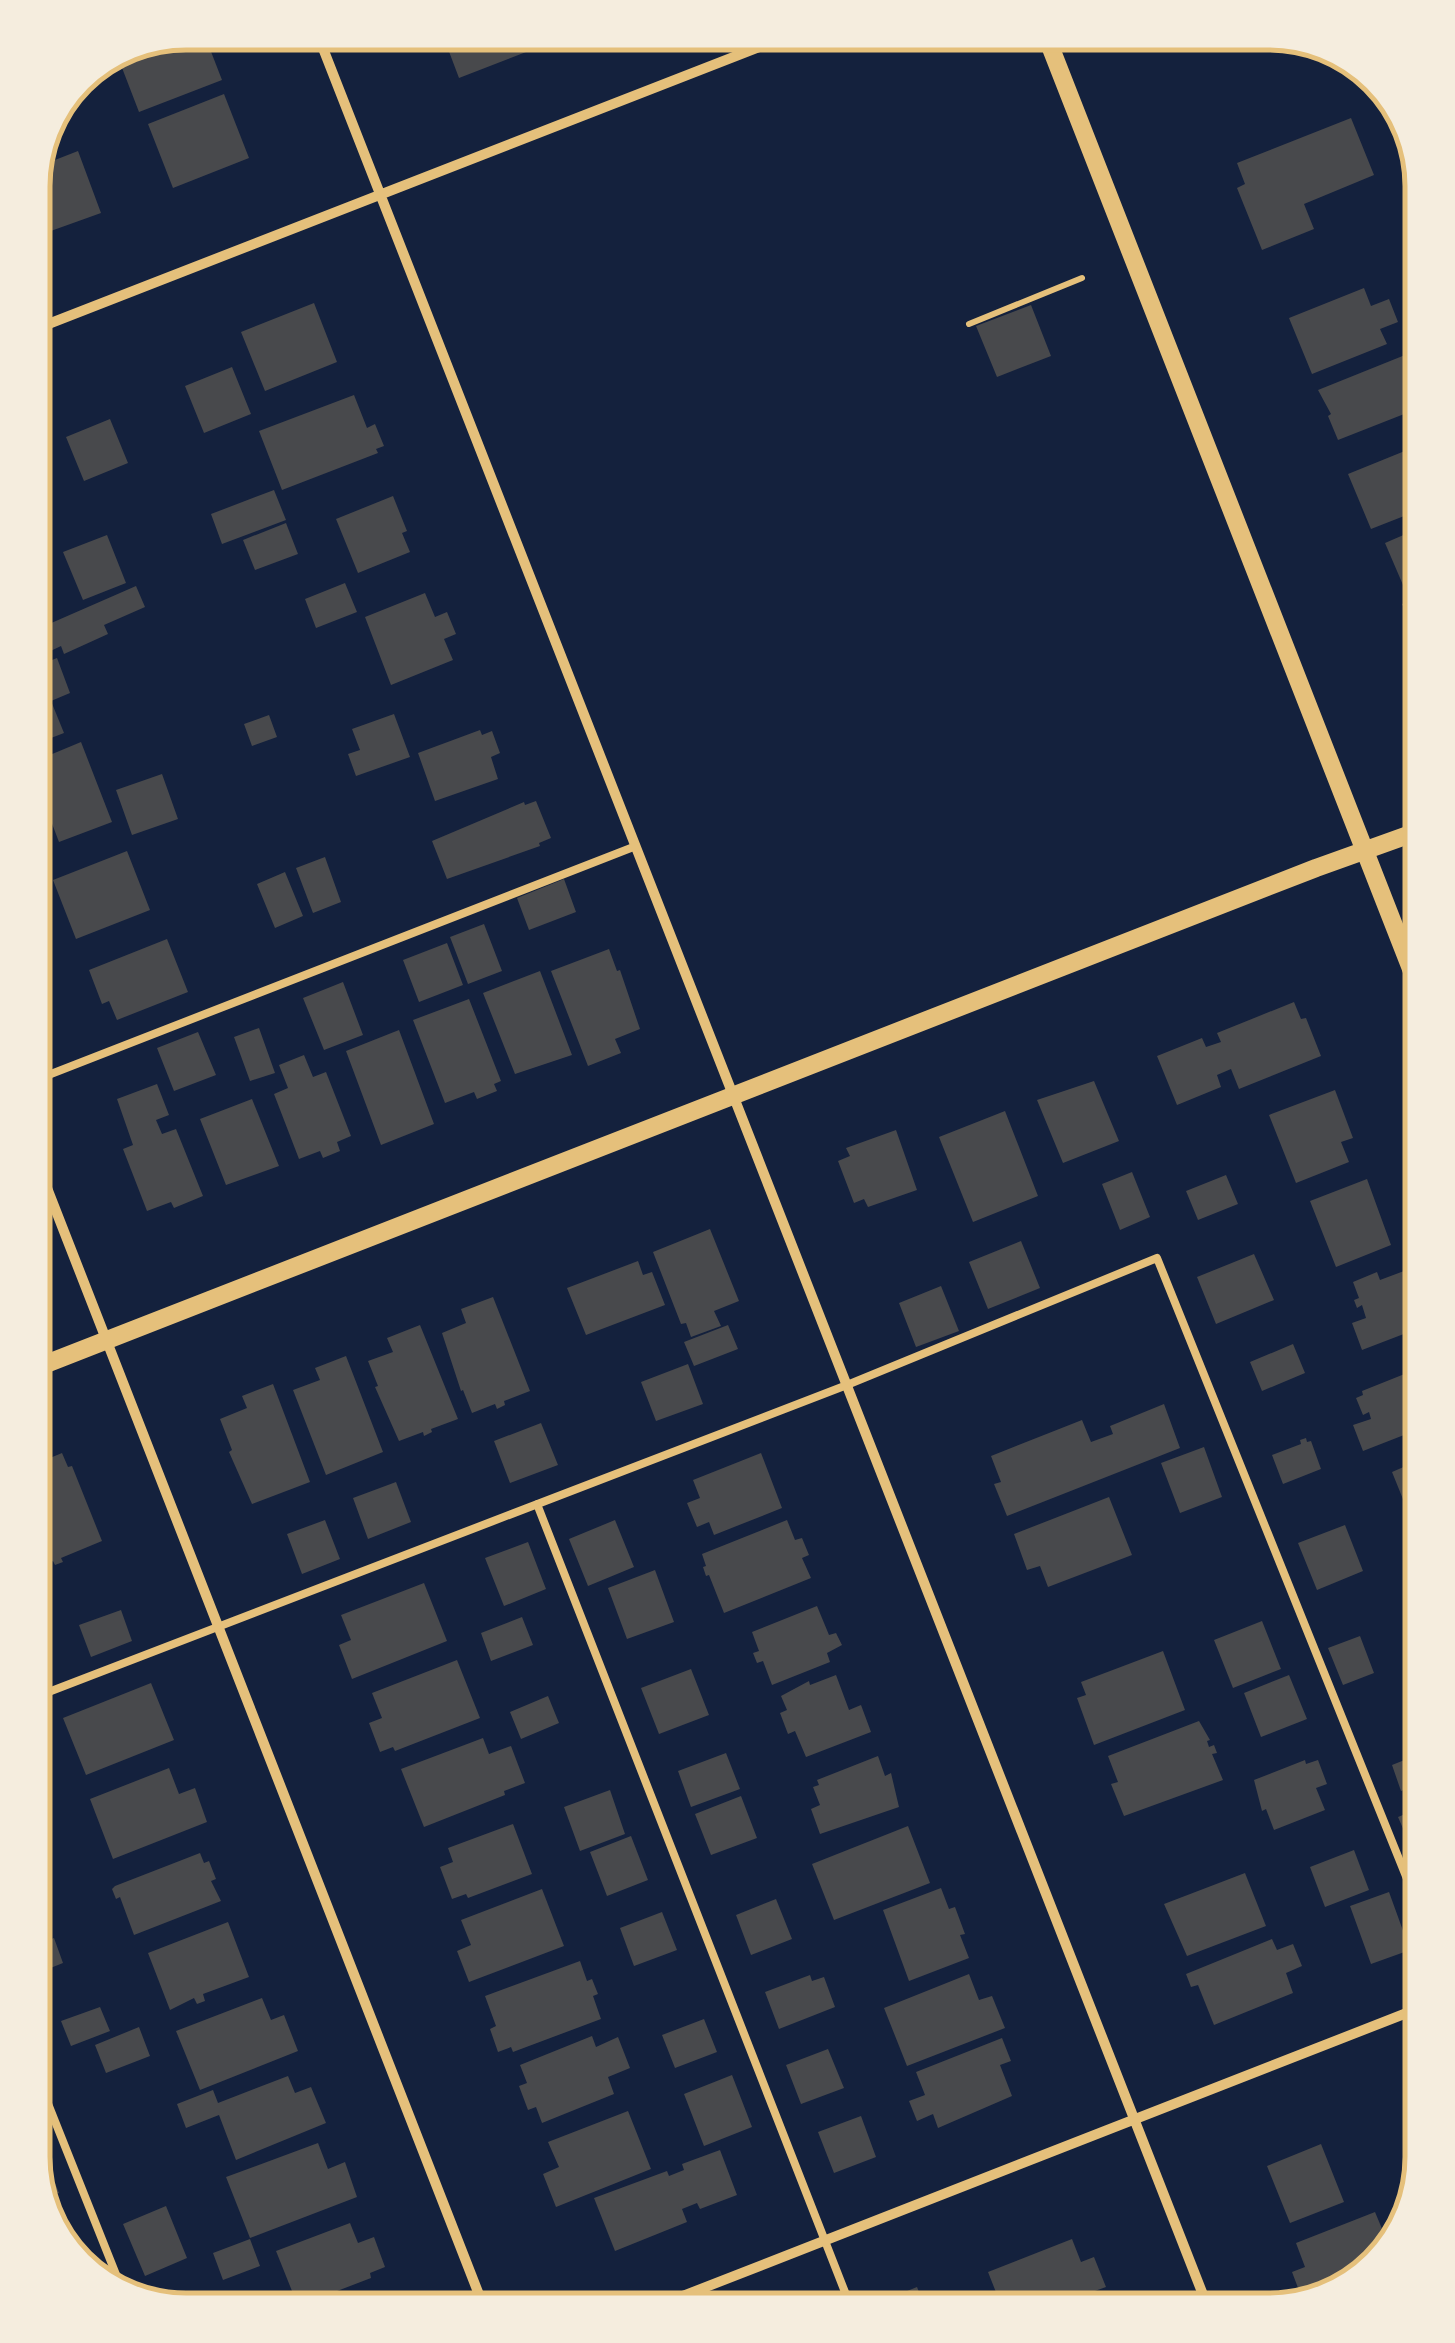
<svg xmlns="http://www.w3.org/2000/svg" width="1455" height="2343" font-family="'Public Sans',sans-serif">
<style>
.building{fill:#48494c}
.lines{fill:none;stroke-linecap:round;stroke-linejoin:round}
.path{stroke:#e5c07b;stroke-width:6}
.service{stroke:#e5c07b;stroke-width:8}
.minor{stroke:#e5c07b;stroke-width:10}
.tertiary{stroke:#e5c07b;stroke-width:18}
.rim{fill:none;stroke:#e5c07b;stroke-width:5}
</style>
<rect width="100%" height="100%" fill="#14213d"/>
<path class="building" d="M186 32 210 36 214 48 210 49 222 80 139 112 119 60Z
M442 33H554L557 40 459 78Z
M224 94 249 158 173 188 148 124Z
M1351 118 1374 175 1304 204 1314 229 1262 250 1237 188 1245 184 1237 163Z
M78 151 101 213 48 232 33 191V176L37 167Z
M33 204 43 231 33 235Z
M1364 288 1371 306 1389 299 1398 322 1380 329 1387 344 1312 374 1289 318Z
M314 303 337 362 265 391 241 332Z
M1031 305 1051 356 997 377 976 326Z
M1420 349 1422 407 1338 440 1328 416 1331 414 1318 390Z
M232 367 251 414 204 433 185 386Z
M354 395 367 428 375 424 384 446 376 449 378 453 282 490 259 431Z
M110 419 128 463 84 481 66 437Z
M1422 444V509L1371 529 1348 474Z
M274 490 286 520 222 544 211 514Z
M393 496 407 531 402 533 410 552 358 573 336 519Z
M286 523 298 554 255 570 243 540Z
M1422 527V577L1403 585 1385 543Z
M107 535 126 583 83 600 63 552Z
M33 576 41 598 33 601Z
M345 583 357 612 316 628 305 599Z
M136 586 145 607 104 625 108 634 64 654 61 646 38 657 33 645V631Z
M425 593 435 617 447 612 456 634 444 639 453 660 391 685 365 617Z
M1422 596V646L1402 604Z
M33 655 37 666 57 658 70 693 51 701 64 733 33 745Z
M394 714 410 757 356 776 348 754 360 750 352 729Z
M269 715 277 737 252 746 244 724Z
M480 730 482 735 492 731 500 753 491 757 498 779 435 801 418 753Z
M81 742 112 822 59 842 43 800 33 804V762Z
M162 774 178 819 132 835 116 790Z
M536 801 551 838 539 843 540 846 447 879 432 841 524 802 525 805Z
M127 851 150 910 76 939 53 880Z
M325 857 341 902 313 913 296 868Z
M285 872 303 916 275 928 257 884Z
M564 879 576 912 529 930 517 898Z
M484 924 502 971 468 984 450 937Z
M167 939 188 992 117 1020 109 1001 102 1004 89 970Z
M447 943 463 985 419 1002 403 960Z
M609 949 617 971 620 970 640 1029 615 1039 621 1053 588 1066 551 971Z
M540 971 572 1055 515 1074 483 993Z
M343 982 363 1035 324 1050 303 998Z
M469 999 501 1081 494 1084 497 1091 477 1099 474 1092 445 1103 413 1020Z
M1294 1002 1301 1019 1306 1018 1321 1056 1239 1089 1231 1069 1217 1075 1221 1087 1177 1105 1157 1056 1202 1038 1206 1047 1221 1042 1217 1033Z
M259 1028 275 1073 250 1081 234 1037Z
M399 1030 434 1124 381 1145 346 1051Z
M198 1032 216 1075 174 1091 157 1048Z
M304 1055 313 1077 326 1072 351 1136 337 1142 340 1151 323 1158 320 1151 299 1159 274 1094 288 1088 279 1065Z
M1094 1081 1119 1141 1063 1163 1037 1100Z
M157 1084 169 1115 156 1120 162 1134 176 1129 203 1196 174 1208 171 1202 147 1211 123 1149 133 1145 117 1099Z
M1335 1090 1353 1138 1341 1142 1349 1162 1296 1183 1269 1115Z
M252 1099 279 1166 226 1185 200 1119Z
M1005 1111 1038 1196 973 1222 939 1137Z
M896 1130 917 1190 868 1207 864 1199 854 1203 838 1161 850 1156 846 1148Z
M1132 1172 1150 1217 1120 1230 1102 1184Z
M1226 1175 1238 1204 1198 1220 1186 1191Z
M1367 1179 1391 1245 1336 1267 1310 1201Z
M710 1229 739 1301 714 1311 721 1326 691 1337 686 1323 681 1324 653 1252Z
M1021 1241 1040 1288 988 1309 969 1262Z
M1254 1254 1274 1300 1216 1324 1197 1277Z
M638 1261 643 1275 652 1272 665 1305 586 1335 567 1288Z
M1404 1271 1413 1293 1418 1292 1422 1300 1416 1302 1422 1327 1362 1350 1352 1323 1366 1318 1362 1305 1357 1308 1354 1300 1359 1298 1353 1282 1377 1272 1380 1280Z
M941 1286 959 1331 916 1347 899 1303Z
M493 1297 530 1391 504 1401 505 1405 497 1409 495 1404 472 1413 463 1390 461 1391 442 1333 466 1323 461 1309Z
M420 1325 458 1419 431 1429 432 1432 424 1436 423 1432 399 1441 375 1387 378 1386 368 1361 393 1352 387 1338Z
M728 1325 738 1349 694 1366 684 1342Z
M1293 1344 1305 1373 1262 1391 1250 1362Z
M346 1356 383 1452 326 1475 293 1390 320 1380 315 1368Z
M688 1364 703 1404 656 1421 641 1382Z
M1422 1367V1428L1363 1451 1353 1425 1371 1419 1369 1412 1363 1415 1356 1398 1363 1395 1362 1391Z
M273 1384 310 1482 252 1504 229 1452 232 1450 220 1419 247 1408 242 1396Z
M1164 1404 1180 1448 1007 1516 994 1484 1001 1482 991 1456 1082 1420 1091 1442 1113 1434 1110 1426Z
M541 1423 558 1465 510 1483 494 1441Z
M1306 1438 1307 1442 1311 1441 1321 1469 1283 1484 1272 1455 1301 1444 1300 1440Z
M1204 1447 1222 1497 1180 1513 1161 1463Z
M62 1453 68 1467 72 1466 102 1541 61 1558 63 1562 55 1565 53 1561 49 1563 33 1522V1465Z
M761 1453 782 1508 714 1535 709 1522 697 1527 687 1503 700 1498 693 1480Z
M1422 1459V1520L1413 1524 1392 1472Z
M396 1482 411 1522 368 1539 353 1498Z
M1109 1497 1132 1555 1048 1587 1040 1566 1027 1570 1014 1534Z
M325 1520 340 1559 302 1574 287 1534Z
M615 1520 634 1567 588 1586 569 1539Z
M787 1520 795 1540 802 1538 809 1555 802 1558 811 1578 724 1613 709 1575 706 1576 703 1567 706 1566 702 1554Z
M1345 1525 1363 1571 1317 1590 1298 1543Z
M528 1542 546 1589 504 1606 485 1558Z
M655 1570 674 1622 627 1639 608 1588Z
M424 1583 447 1641 352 1679 339 1645 351 1640 341 1615Z
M817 1606 829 1635 836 1633 842 1645 827 1653 830 1662 772 1685 763 1661 757 1663 753 1653 759 1651 752 1632Z
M121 1610 132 1641 91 1657 79 1625Z
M522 1617 533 1645 491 1661 481 1633Z
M1262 1621 1281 1669 1233 1688 1214 1640Z
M1360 1636 1374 1673 1343 1685 1328 1648Z
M1163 1651 1185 1710 1094 1745 1077 1698 1086 1695 1081 1682Z
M457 1660 480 1718 395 1751 393 1747 380 1752 369 1723 382 1718 372 1693Z
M691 1669 709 1715 659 1734 641 1688Z
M836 1675 849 1710 861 1705 871 1732 806 1757 795 1731 788 1734 780 1713 787 1710 781 1696 809 1681 810 1685Z
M1289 1675 1307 1719 1261 1737 1244 1693Z
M151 1683 174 1740 86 1775 63 1718Z
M548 1696 559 1723 521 1739 510 1712Z
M1199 1721 1210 1740 1207 1741 1209 1747 1214 1745 1217 1753 1212 1754 1223 1780 1124 1816 1111 1784 1118 1782 1108 1756Z
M483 1738 489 1754 511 1746 525 1783 504 1791 505 1795 424 1827 401 1769Z
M726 1753 740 1789 691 1807 678 1771Z
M1422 1753V1783L1401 1791 1392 1765Z
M878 1756 885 1776 891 1773 899 1807 820 1834 811 1809 820 1805 813 1787 819 1785 817 1780Z
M1305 1760 1306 1764 1318 1760 1327 1784 1316 1788 1325 1810 1274 1830 1266 1809 1262 1811 1254 1780Z
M169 1768 179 1794 195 1788 207 1822 113 1859 90 1799Z
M610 1790 625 1834 580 1851 564 1807Z
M741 1796 757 1838 711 1855 695 1814Z
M1422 1807V1851L1414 1854 1398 1817Z
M513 1824 532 1874 468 1898 466 1894 452 1899 440 1867 453 1862 448 1848Z
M908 1826 930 1883 834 1920 812 1864Z
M631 1836 648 1880 607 1896 590 1852Z
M1354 1850 1369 1890 1325 1907 1310 1867Z
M200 1853 204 1863 209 1861 216 1879 211 1881 221 1901 134 1935 120 1897 116 1899 112 1889 115 1886Z
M1245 1873 1266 1926 1187 1956 1164 1904Z
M941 1888 949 1909 955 1907 965 1934 960 1935 969 1958 909 1981 883 1910Z
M542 1889 564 1946 469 1982 457 1951 471 1945 461 1920Z
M1389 1892 1410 1950 1371 1964 1350 1906Z
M776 1899 792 1939 751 1955 736 1915Z
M662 1912 677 1950 634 1966 620 1928Z
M228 1922 249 1977 203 1994 205 2001 197 2004 194 1998 170 2010 148 1953Z
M54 1938 63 1963 33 1975V1946Z
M1272 1939 1277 1950 1293 1944 1302 1966 1286 1973 1293 1993 1214 2025 1198 1985 1191 1987 1186 1974Z
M580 1961 587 1981 592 1979 598 1994 593 1996 601 2019 513 2052 511 2047 498 2052 490 2029 496 2026 485 1996Z
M969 1974 979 2000 992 1996 1005 2028 907 2066 884 2008Z
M810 1975 812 1981 824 1977 835 2007 779 2029 765 1992Z
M262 1998 271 2020 284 2015 298 2051 200 2090 176 2031Z
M100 2007 110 2031 71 2046 61 2021Z
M704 2019 717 2052 675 2068 662 2035Z
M139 2027 150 2056 106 2073 95 2045Z
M592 2036 596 2047 618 2037 630 2068 608 2077 614 2094 542 2123 536 2107 528 2110 519 2086 527 2083 520 2065Z
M1002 2038 1011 2061 1000 2065 1012 2096 938 2128 933 2114 917 2121 909 2101 925 2095 916 2072Z
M828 2049 844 2088 801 2104 786 2065Z
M732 2075 752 2127 704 2146 684 2094Z
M288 2076 295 2093 311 2087 326 2123 236 2160 219 2115 186 2128 177 2104 213 2090 218 2103Z
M628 2111 651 2169 556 2207 543 2174 559 2167 548 2142Z
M861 2116 876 2157 834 2173 818 2132Z
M318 2143 328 2169 345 2162 357 2197 250 2238 226 2177Z
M1321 2144 1344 2202 1290 2223 1267 2166Z
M720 2150 737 2195 700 2209 697 2203 682 2209 687 2222 615 2251 594 2198 667 2171 669 2176 684 2170 682 2164Z
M42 2151 59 2193 42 2199 33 2158V2154Z
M166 2206 187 2258 145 2276 123 2224Z
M1375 2212 1390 2248 1340 2292 1303 2301 1292 2272 1305 2267 1296 2243Z
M350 2223 358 2243 374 2237 385 2267 370 2273 371 2278 298 2306 276 2251Z
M74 2235 85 2267 61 2240Z
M250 2239 260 2266 223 2280 213 2253Z
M1072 2239 1081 2262 1094 2257 1106 2287 1092 2292 1094 2296 1059 2310H1003L988 2272Z
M917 2287 926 2310H877L875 2304Z
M396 2291 404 2310H335L379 2293 380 2297Z"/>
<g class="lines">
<path class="path" d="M969 324 1082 278"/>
<path class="service" d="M33 1081 636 846
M537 1504 852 2310
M33 1698 847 1385 1157 1258 1422 1916
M33 2066 123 2292"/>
<path class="minor" d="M317 33 1209 2310
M33 330 795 33
M33 1152 485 2310
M647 2310 1422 2007"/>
<path class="tertiary" d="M1045 33 1422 997
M33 1369 1316 868 1422 830"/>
</g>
<path d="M0 0H1455V2343H0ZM186 50H1269A136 136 0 0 1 1405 186V2157A136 136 0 0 1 1269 2293H186A136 136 0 0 1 50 2157V186A136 136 0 0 1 186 50Z" fill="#f5edde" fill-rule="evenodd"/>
<path class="rim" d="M186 50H1269A136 136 0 0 1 1405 186V2157A136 136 0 0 1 1269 2293H186A136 136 0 0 1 50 2157V186A136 136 0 0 1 186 50Z"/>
</svg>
